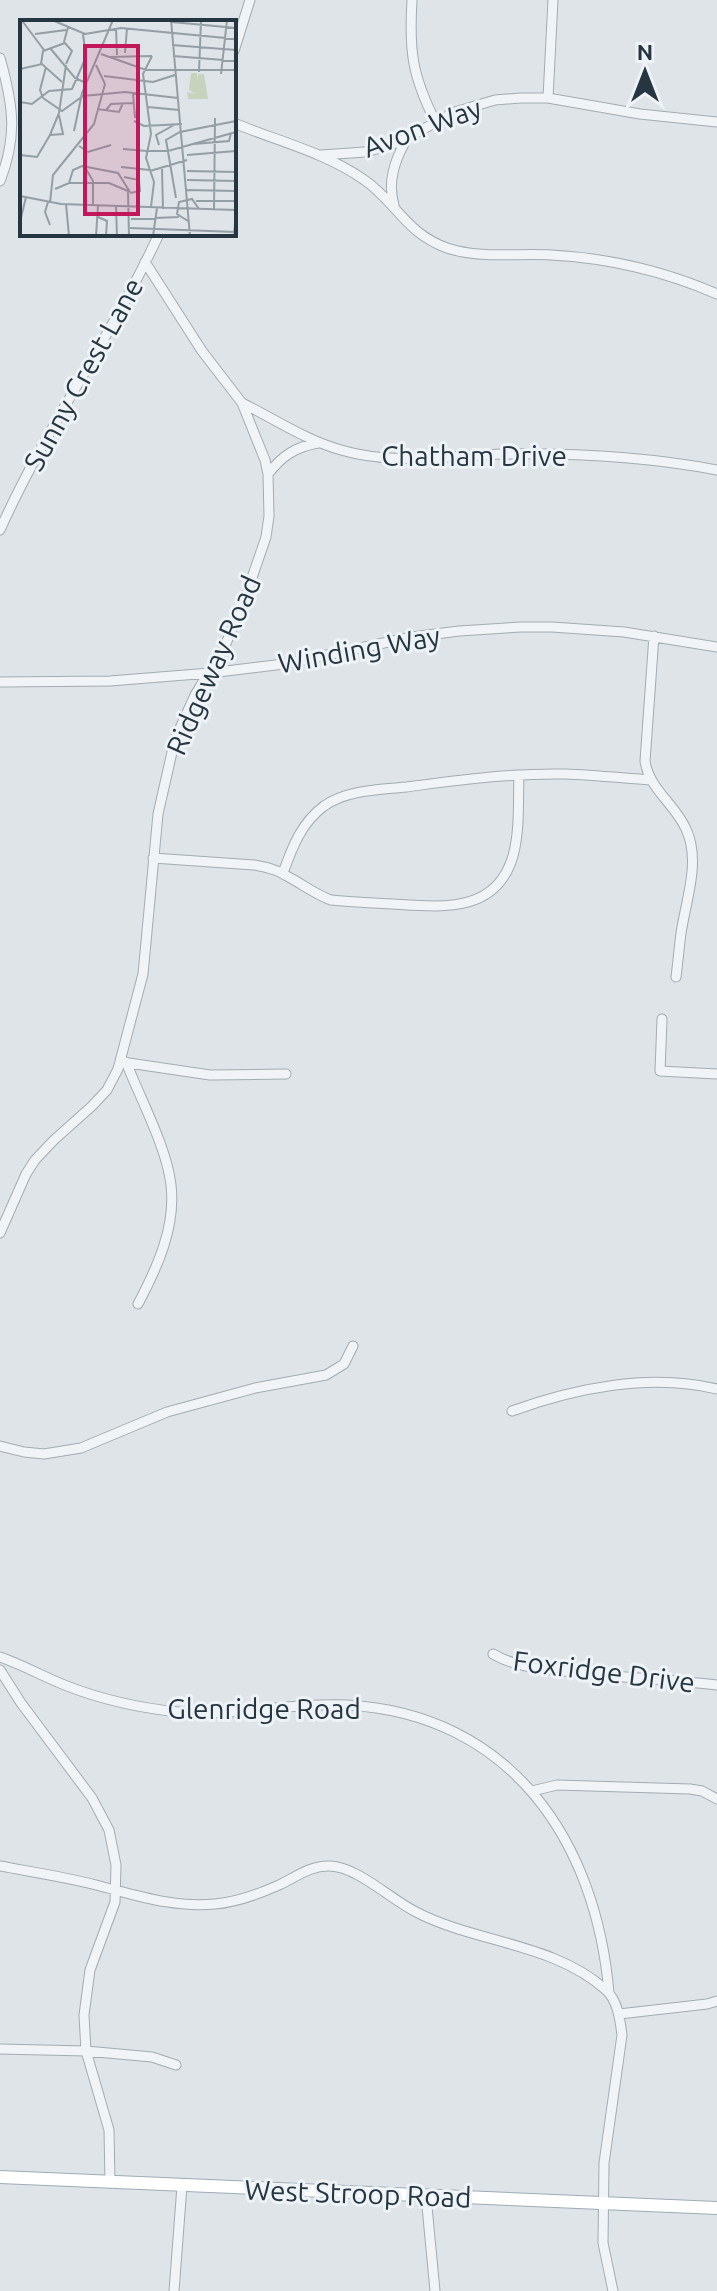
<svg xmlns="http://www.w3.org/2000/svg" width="717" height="2291" font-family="Ubuntu,sans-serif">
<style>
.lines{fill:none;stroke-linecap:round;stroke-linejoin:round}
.minor-casing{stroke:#a3acb2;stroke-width:11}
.major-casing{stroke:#9cacb5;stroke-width:14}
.minor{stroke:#f1f4f6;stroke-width:9}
.major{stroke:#fff;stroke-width:12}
.labels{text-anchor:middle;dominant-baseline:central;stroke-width:6;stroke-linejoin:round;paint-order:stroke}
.street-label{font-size:28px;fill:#263640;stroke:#edf3f6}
.inset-road{fill:none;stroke:#949ea5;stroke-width:2}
.view{fill:#c2185b;fill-opacity:0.15;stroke:#c2185b;stroke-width:4}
.inset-edge{fill:none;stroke:#263640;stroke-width:4}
</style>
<rect width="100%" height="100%" fill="#dee4e8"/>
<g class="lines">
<defs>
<path id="minor" d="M412 0C409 51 412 75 435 121
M234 51 250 0
M0 58C13 104 18 135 0 181
M548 98 553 0
M234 123C277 141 324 152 363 179 396 201 405 233 447 248 480 259 517 253 551 255 608 258 664 271 717 294
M321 155 365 152 381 148 399 142 455 112 495 100 521 98H548L640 114 717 122
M394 205C387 182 395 160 406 140
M242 403C275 419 305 440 341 450 395 466 449 455 505 454 576 453 647 457 717 470
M268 474C282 456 295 447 318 443
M0 530C46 427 112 336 159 234
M654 636 645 761C649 789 675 804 686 829 701 861 686 900 681 933 679 948 678 962 676 977
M0 682 110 681 210 673 284 664 412 637 459 631 521 627H552L624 632 717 647
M153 858 254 865C265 867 276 869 285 875 301 883 314 894 331 900 351 902 372 903 393 904 441 907 496 914 513 856 520 830 518 801 519 775
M283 873C292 848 301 823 324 806 347 790 378 790 406 787 459 780 511 773 565 774 593 775 622 778 650 780
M662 1019 660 1071 717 1074
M122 1062 210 1075 286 1074
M126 1062C140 1098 167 1148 171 1185 176 1227 157 1268 138 1304
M0 1233 26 1174 35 1160 54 1140 92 1106 107 1090 118 1069 143 974 158 814 175 739 195 695 224 648 243 604 266 537 269 516 268 474 265 460 242 403 202 351 145 262
M512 1411C575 1388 650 1373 717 1389
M0 1446 24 1452 44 1454 81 1448 167 1412 255 1388 326 1375 344 1364 353 1346
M493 1654C517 1668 545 1669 572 1672 620 1678 669 1679 717 1685
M0 1657C23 1665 44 1677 67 1686 103 1700 140 1708 178 1712 235 1717 291 1702 347 1705 511 1714 596 1841 609 1993
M0 1670 21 1703 92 1798 109 1830 116 1865 115 1902 90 1970 84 2015 86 2051 109 2130 110 2182
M532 1791 557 1785 690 1789 702 1791 717 1799
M0 1866C32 1872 65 1877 96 1885 136 1895 173 1908 215 1904 238 1902 259 1894 279 1885 296 1877 311 1865 330 1866 358 1867 390 1899 416 1912 476 1943 554 1943 606 1990 618 2001 620 2020 622 2035L604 2163 603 2243 613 2291
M619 2014 707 2004 717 2001
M0 2049 86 2051 152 2057 176 2065
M426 2196 435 2291
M174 2291 182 2186"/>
<path id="major" d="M0 2177 717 2208"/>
</defs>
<use href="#minor" class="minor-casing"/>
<use href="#major" class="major-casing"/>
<use href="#minor" class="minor"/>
<use href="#major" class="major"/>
</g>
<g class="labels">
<g class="street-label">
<text transform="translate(422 127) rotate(-20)">Avon Way</text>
<text transform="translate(83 374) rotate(-61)">Sunny Crest Lane</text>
<text x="474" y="455">Chatham Drive</text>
<text transform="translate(359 649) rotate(-10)">Winding Way</text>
<text transform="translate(213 665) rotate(-66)">Ridgeway Road</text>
<text transform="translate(604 1671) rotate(7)">Foxridge Drive</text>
<text x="264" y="1708">Glenridge Road</text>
<text transform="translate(358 2193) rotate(2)">West Stroop Road</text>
</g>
</g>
<g transform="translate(20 20)">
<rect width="216" height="216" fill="#dee4e8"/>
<path d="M171 53H177V62L178 54H184L188 79H168L167 72 175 74 169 70Z" fill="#c8d3be"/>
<path class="inset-road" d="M32 0 65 14 101 8 216 19M151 0 170 216M3 2 24 30M152 2 216 8M96 8 97 35M15 14 46 10M152 25 216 30M30 28 55 58 66 63M105 33 107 8M81 34 126 50H216M153 36 216 41M89 37 132 36M21 44 23 31 45 23M46 44 52 31 44 22 48 7M0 49 22 44 42 62M179 52 181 0M201 54 207 0M84 56 133 62 155 55M113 73 115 98M23 78 42 91 63 76 105 72 158 78M23 78 20 70 26 47M0 82 12 84 29 71 52 69 66 37 63 14M128 87 159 90M77 89 99 92 103 83M86 90 91 84 113 83M114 101 124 106 162 104M54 111 62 73 93 0M30 115 43 114 39 95M174 124 209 121 211 113M139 125 136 115 154 105M59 126 68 132 91 125M103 129 127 131M127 131H148L216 112M0 135 17 137 30 115 39 93 46 45M167 135 216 131M101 147 130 150M66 149 73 161V185M142 149 143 189M130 151 167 140M167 151 216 152M104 157 119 160 120 171 110 173M167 160 216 161M49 163 53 150 62 146 98 153 110 172M35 169 49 163H89L108 171 109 216M167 170 216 171M0 176 41 184 216 190M156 178 146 120 160 112 216 101M176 181H216M28 182 25 192 30 205M30 183 33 155 74 104 85 64 76 45M46 184 49 216M96 187 97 216M131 187 134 162 126 138 131 114 123 54 132 36M194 190 195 98M78 197 87 201 86 216M111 199 159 197M168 201 157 194 159 182 172 179 179 189M0 202 6 177M110 208 216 212M76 216 78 186M133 216 137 188M214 216 216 192"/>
<path class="view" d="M65 26H118V194H65Z"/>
<rect width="216" height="216" class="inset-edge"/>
</g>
<g transform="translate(645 72)" stroke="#edf3f6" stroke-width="6" paint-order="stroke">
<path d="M0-6L14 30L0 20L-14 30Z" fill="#263640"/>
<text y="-12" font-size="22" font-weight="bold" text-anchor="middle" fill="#263640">N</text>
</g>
</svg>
